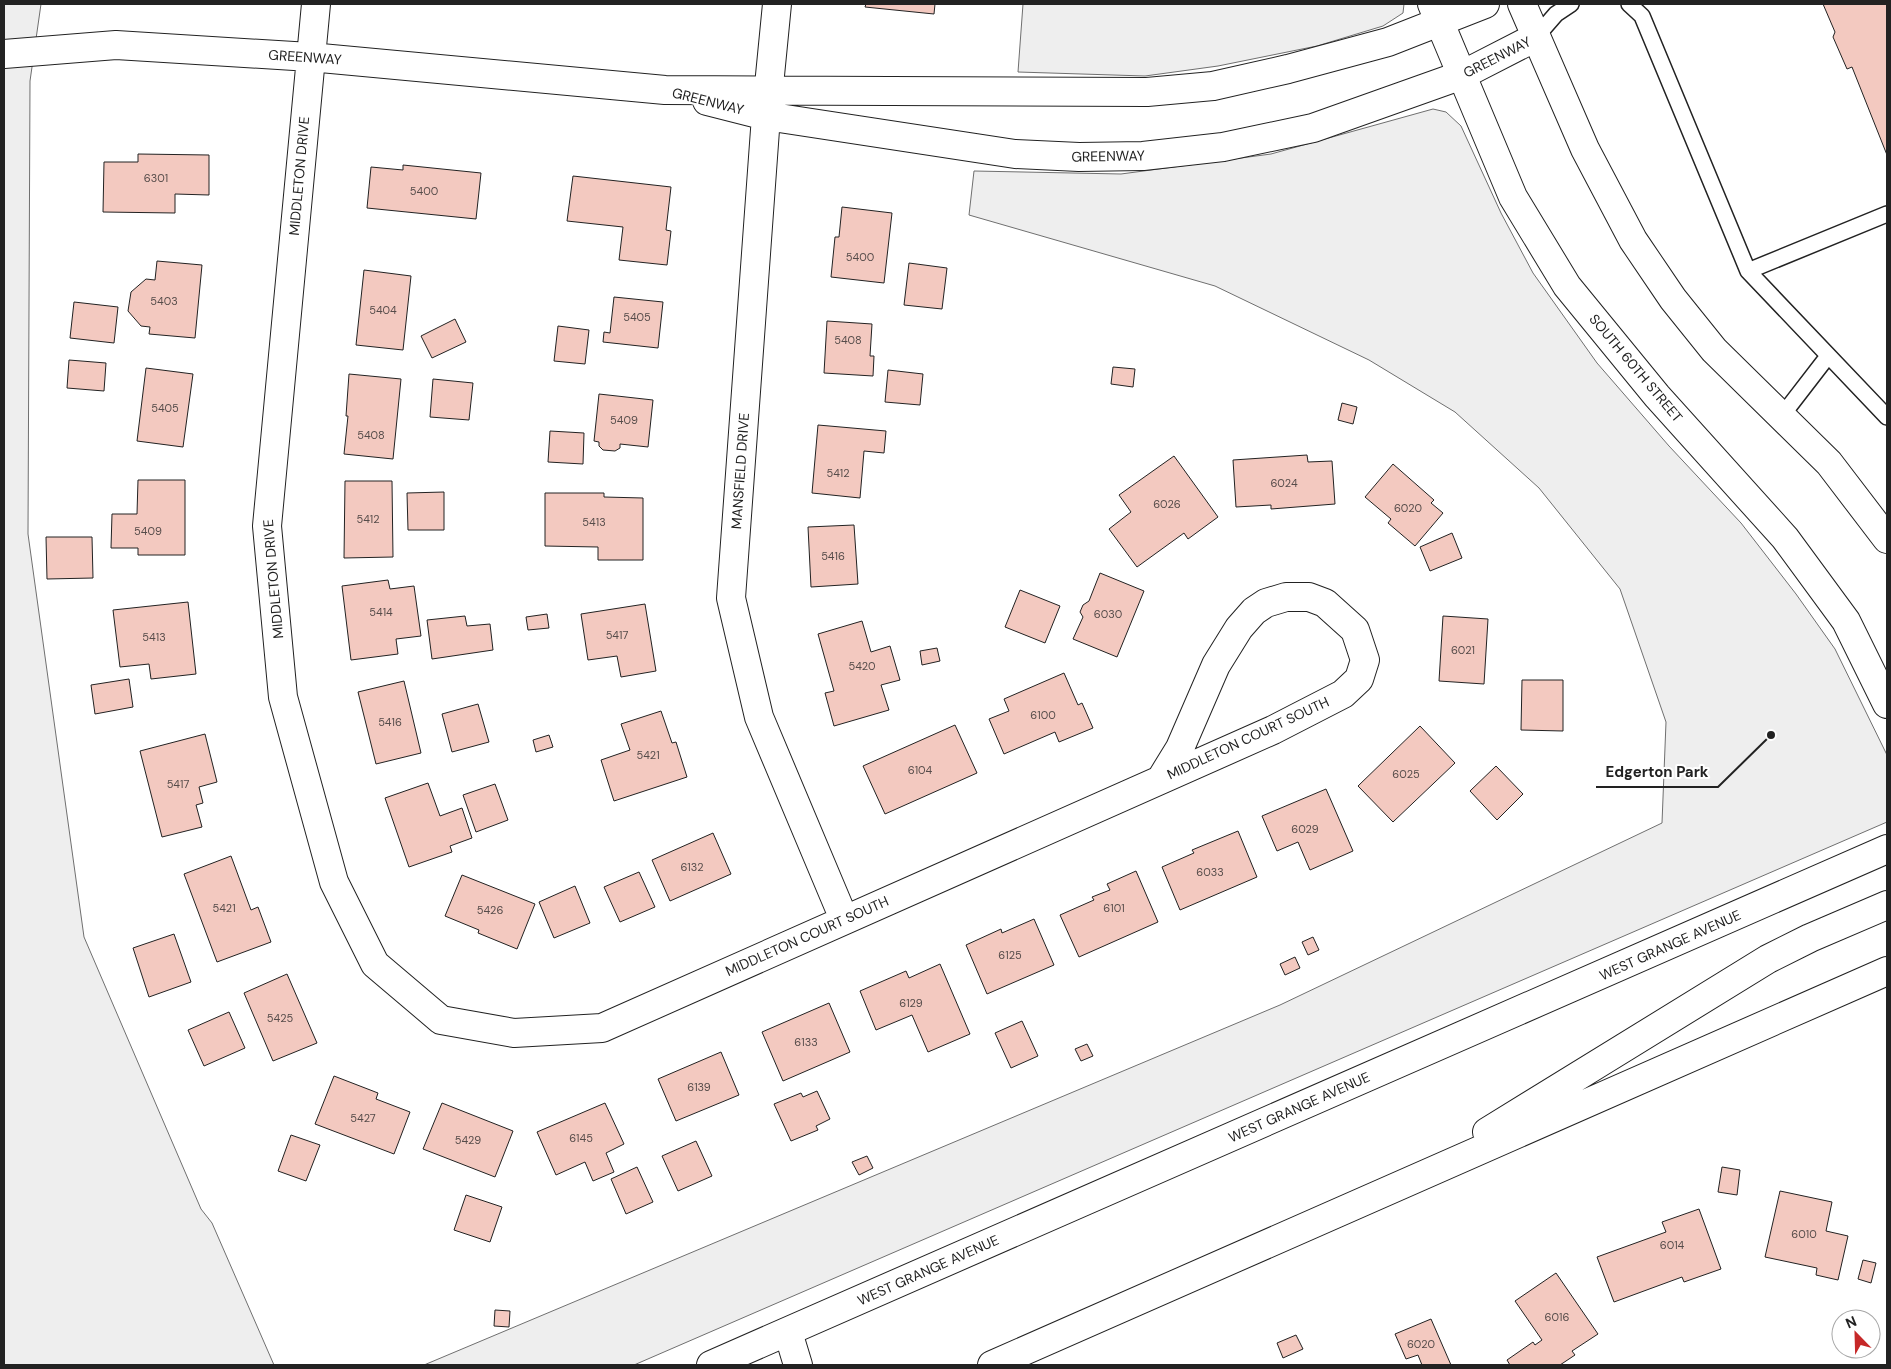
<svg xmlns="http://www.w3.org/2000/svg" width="1891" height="1369" font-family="'DM Sans',sans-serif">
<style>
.green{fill:#eee;stroke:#6f6f6f}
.building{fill:#f3c9c0;stroke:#222}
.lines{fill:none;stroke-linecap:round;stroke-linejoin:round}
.lane-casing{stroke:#222;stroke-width:18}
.street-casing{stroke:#222;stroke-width:30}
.secondary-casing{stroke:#222;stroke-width:30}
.lane{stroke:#fff;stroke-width:15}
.street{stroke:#fff;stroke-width:28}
.secondary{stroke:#fff;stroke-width:28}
.labels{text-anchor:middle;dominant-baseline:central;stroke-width:4;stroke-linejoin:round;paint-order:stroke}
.number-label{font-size:11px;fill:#564c4a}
.street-label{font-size:14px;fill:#222;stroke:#fff}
.leader{fill:none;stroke:#222;stroke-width:2}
.callout-dot{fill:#222;stroke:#fff;stroke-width:2}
.callout-label{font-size:15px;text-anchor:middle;font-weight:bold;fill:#222;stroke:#fff;stroke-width:4;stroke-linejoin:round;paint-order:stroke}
</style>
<rect width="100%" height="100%" fill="#fff"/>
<path class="green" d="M4 4H41L30 81 28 534 84 937 201 1209 212 1223 274 1365H4Z
M1023 4H1404L1403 13 1383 26 1317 46 1218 66 1145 76 1018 72Z
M1433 109 1446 112 1461 126 1501 213 1533 273 1597 363 1669 446 1741 523 1796 594 1835 649 1887 755V822L634 1365H424L1280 1005 1662 823 1666 722 1620 589 1539 488 1455 412 1369 360 1215 286 969 215 974 171 1121 174 1271 154Z"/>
<path class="building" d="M866 4H935L934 14 865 7Z
M1823 4H1887V155L1852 67 1847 69 1833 37 1835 32Z
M138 154 209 155V195L175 194V213L103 212 104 162H138Z
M403 165 481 173 476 219 367 208 371 167 403 170Z
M573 176 671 187 666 230 671 231 667 265 619 260 623 227 567 221Z
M842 207 892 213 884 283 831 277 835 237H839Z
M157 261 202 265 195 338 149 334 150 327 141 326 128 311 131 292 146 279 155 280Z
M909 263 947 268 942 309 904 305Z
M364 270 411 276 403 350 356 345Z
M614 297 663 302 658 348 603 342 604 332 610 333Z
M74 302 118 307 114 343 70 338Z
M455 319 466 342 432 358 421 336Z
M827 321 872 324 870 356H874L873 376 824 373Z
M558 326 589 330 585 364 554 361Z
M69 360 106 363 104 391 67 388Z
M1113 367 1135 369 1133 387 1111 384Z
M146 368 193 374 183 447 137 441Z
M888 370 923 374 920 405 885 402Z
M349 374 401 379 393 459 344 454 348 416H346Z
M433 379 473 383 469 420 430 417Z
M599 394 653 400 648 447 620 444V448L615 451 603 450 599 446V442L594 441Z
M1342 403 1357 407 1353 424 1338 420Z
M818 425 886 431 884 453 864 451 860 498 812 493Z
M550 431 584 433 583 464 548 462Z
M1307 455 1308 462 1332 461 1335 504 1271 509V505L1236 507 1233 460Z
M1174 456 1218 517 1188 539 1184 533 1137 567 1109 529 1131 512 1119 495Z
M1393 464 1434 500 1431 503 1443 513 1415 546 1388 523 1391 519 1365 497Z
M138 480H185V555H138V548H111L112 514H137Z
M345 481H392L393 557 344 558Z
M444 492V530H408L407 493Z
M545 493H604V497L643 498V560H598V547L545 546Z
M854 525 858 584 811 587 808 527Z
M1452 533 1462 558 1430 571 1420 547Z
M46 537H92L93 578 47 579Z
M1100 573 1144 591 1117 657 1073 639 1083 617 1080 612 1083 605 1089 601Z
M388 580 390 589 414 586 421 636 396 639 398 654 351 660 342 586Z
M1020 590 1060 606 1045 643 1005 627Z
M188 602 196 674 151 679 149 664 120 667 113 610Z
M645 604 656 671 621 677 617 656 588 660 581 614Z
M547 614 549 628 528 630 526 617Z
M465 616 467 626 490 624 493 650 432 659 427 620Z
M1443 616 1488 619 1484 684 1439 681Z
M862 621 871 652 890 646 900 680 881 685 889 710 834 726 825 693 834 691 818 634Z
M937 648 940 661 922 665 920 651Z
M1064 673 1078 705 1082 703 1093 728 1059 742 1055 732 1004 754 989 719 1009 711 1004 699Z
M129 679 133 707 95 714 91 685Z
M1522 680H1563V731L1521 730Z
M404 681 421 753 376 764 358 692Z
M478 704 489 742 452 752 442 714Z
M661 711 672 743 676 742 687 777 614 801 601 760 630 750 621 724Z
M955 725 977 773 885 814 863 766Z
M1420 726 1455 763 1393 822 1358 786Z
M205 734 217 782 199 787 203 803 196 805 202 827 162 837 140 751Z
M549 735 553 747 536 752 533 740Z
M1496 766 1523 794 1497 820 1470 791Z
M428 783 440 816 462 808 472 838 450 846 452 852 409 867 385 798Z
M495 784 508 820 476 832 463 795Z
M1326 789 1353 851 1310 870 1298 842 1277 851 1262 816Z
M1238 831 1257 877 1180 910 1162 867 1194 853 1192 850Z
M713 833 731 874 670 901 652 860Z
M231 856 251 910 258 907 271 942 217 962 184 874Z
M1136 871 1158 922 1079 957 1060 915 1094 900 1092 897 1110 890 1107 884Z
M639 872 655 907 620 922 604 887Z
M462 875 535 904 517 949 478 933 479 930 445 916Z
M575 886 590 923 554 938 539 902Z
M1034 919 1054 965 987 994 966 945 1001 929 1002 933Z
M174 934 191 982 149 997 133 948Z
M1313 937 1319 950 1308 955 1302 942Z
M1295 957 1300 968 1285 975 1280 964Z
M940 964 970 1034 928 1052 912 1015 876 1030 860 991 906 971 909 978Z
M287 974 317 1043 273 1061 244 993Z
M829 1003 850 1052 783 1081 762 1032Z
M229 1012 245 1048 204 1066 188 1030Z
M1022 1021 1038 1056 1011 1068 995 1033Z
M1087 1044 1093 1056 1081 1061 1075 1049Z
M721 1052 739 1095 676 1121 658 1079Z
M334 1076 378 1093 376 1099 410 1112 394 1154 315 1124Z
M817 1091 830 1119 816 1126 818 1130 791 1141 774 1104 801 1093 803 1097Z
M442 1103 513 1131 495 1177 423 1149Z
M605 1103 624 1144 606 1153 614 1172 593 1181 585 1162 556 1175 537 1132Z
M291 1135 320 1145 306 1181 278 1171Z
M696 1141 712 1176 678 1191 662 1156Z
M867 1156 873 1168 859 1175 852 1162Z
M637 1167 653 1202 626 1214 611 1179Z
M1722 1167 1740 1170 1737 1195 1718 1192Z
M1780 1191 1832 1202 1826 1231 1848 1236 1838 1280 1816 1275 1817 1268 1765 1257Z
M466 1195 502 1207 490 1242 454 1230Z
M1699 1209 1721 1269 1684 1282 1682 1277 1614 1302 1597 1257 1666 1232 1662 1222Z
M1863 1260 1876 1263 1871 1283 1858 1279Z
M1556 1273 1598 1334 1572 1351 1575 1355 1560 1365H1510L1507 1360 1533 1342 1535 1345 1542 1340 1515 1301Z
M495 1310 510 1311 509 1327 494 1326Z
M1431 1319 1451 1365H1422L1418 1355 1406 1359 1395 1334Z
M1296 1335 1303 1349 1283 1358 1277 1343Z"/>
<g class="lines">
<defs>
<path id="lane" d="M1629 4 1642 16 1748 271 1887 417
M1536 37 1556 14 1571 4
M1748 271 1887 214
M1781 417 1828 356"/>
<path id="street" d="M316 4 267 526 283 697 334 882 375 964 441 1020 514 1033 602 1028 1273 730 1343 694 1359 679 1365 660 1355 630 1325 603 1309 597H1286L1266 603 1254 611 1239 628 1216 665 1180 748 1161 779
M777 4 766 116 731 598 759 717 844 919
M4 54 116 45 310 57 665 90 1147 92 1213 86 1288 69 1388 42 1485 4
M707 101 766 116 1015 154 1079 157 1143 156 1223 147 1313 128 1462 75 1536 37
M788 1332 798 1365"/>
<path id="secondary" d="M1432 4 1513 197 1567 286 1657 396 1785 538 1846 621 1887 704
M1522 4 1585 149 1633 240 1673 299 1714 350 1829 463 1887 539
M1487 1132 1768 959 1810 938 1887 905
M711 1365 1887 849
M992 1365 1887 971"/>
</defs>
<use href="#lane" class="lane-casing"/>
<use href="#street" class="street-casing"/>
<use href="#secondary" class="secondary-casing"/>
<use href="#lane" class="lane"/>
<use href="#street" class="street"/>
<use href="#secondary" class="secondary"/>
</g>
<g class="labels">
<g class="number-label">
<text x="156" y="178">6301</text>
<text x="424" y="191">5400</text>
<text x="860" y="257">5400</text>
<text x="164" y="301">5403</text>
<text x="383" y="310">5404</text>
<text x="637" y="317">5405</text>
<text x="848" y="340">5408</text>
<text x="165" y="408">5405</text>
<text x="624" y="420">5409</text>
<text x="371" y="435">5408</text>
<text x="838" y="473">5412</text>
<text x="1284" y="483">6024</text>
<text x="1167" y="504">6026</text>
<text x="1408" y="508">6020</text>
<text x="368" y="519">5412</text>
<text x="594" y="522">5413</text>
<text x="148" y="531">5409</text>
<text x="833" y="556">5416</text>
<text x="381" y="612">5414</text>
<text x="1108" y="614">6030</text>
<text x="617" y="635">5417</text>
<text x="154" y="637">5413</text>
<text x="1463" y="650">6021</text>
<text x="862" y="666">5420</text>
<text x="1043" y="715">6100</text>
<text x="390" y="722">5416</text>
<text x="648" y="755">5421</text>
<text x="920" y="770">6104</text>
<text x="1406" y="774">6025</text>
<text x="178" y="784">5417</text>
<text x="1305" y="829">6029</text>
<text x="692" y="867">6132</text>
<text x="1210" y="872">6033</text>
<text x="224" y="908">5421</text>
<text x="1114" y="908">6101</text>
<text x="490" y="910">5426</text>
<text x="1010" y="955">6125</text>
<text x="911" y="1003">6129</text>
<text x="280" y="1018">5425</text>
<text x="806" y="1042">6133</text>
<text x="699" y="1087">6139</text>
<text x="363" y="1118">5427</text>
<text x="581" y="1138">6145</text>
<text x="468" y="1140">5429</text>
<text x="1804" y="1234">6010</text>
<text x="1672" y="1245">6014</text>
<text x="1557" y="1317">6016</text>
<text x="1421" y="1344">6020</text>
</g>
<g class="street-label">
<text transform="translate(305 57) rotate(4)">GREENWAY</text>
<text transform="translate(1497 57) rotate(-27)">GREENWAY</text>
<text transform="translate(708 101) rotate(14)">GREENWAY</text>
<text transform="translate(1108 156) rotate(-1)">GREENWAY</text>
<text transform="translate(299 176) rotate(-85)">MIDDLETON DRIVE</text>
<text transform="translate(1636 368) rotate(50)">SOUTH 60TH STREET</text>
<text transform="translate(740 471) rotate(-86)">MANSFIELD DRIVE</text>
<text transform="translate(273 579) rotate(-95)">MIDDLETON DRIVE</text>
<text transform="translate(1248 738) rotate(-25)">MIDDLETON COURT SOUTH</text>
<text transform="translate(807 936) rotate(-24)">MIDDLETON COURT SOUTH</text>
<text transform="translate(1670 945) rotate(-24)">WEST GRANGE AVENUE</text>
<text transform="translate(1299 1107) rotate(-24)">WEST GRANGE AVENUE</text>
<text transform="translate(928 1270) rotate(-24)">WEST GRANGE AVENUE</text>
</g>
</g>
<path class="leader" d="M1771 735L1718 787H1596"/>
<circle class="callout-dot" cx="1771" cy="735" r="5"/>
<g class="callout-label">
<text x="1657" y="777">Edgerton Park</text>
</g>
<rect width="1891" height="1369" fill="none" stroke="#222222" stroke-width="10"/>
<g transform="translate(1856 1334) rotate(337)"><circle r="24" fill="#ffffff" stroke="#a7a7a7"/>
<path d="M0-4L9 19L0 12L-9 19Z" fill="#c62828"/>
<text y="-8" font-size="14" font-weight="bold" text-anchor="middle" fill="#222222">N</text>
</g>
</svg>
